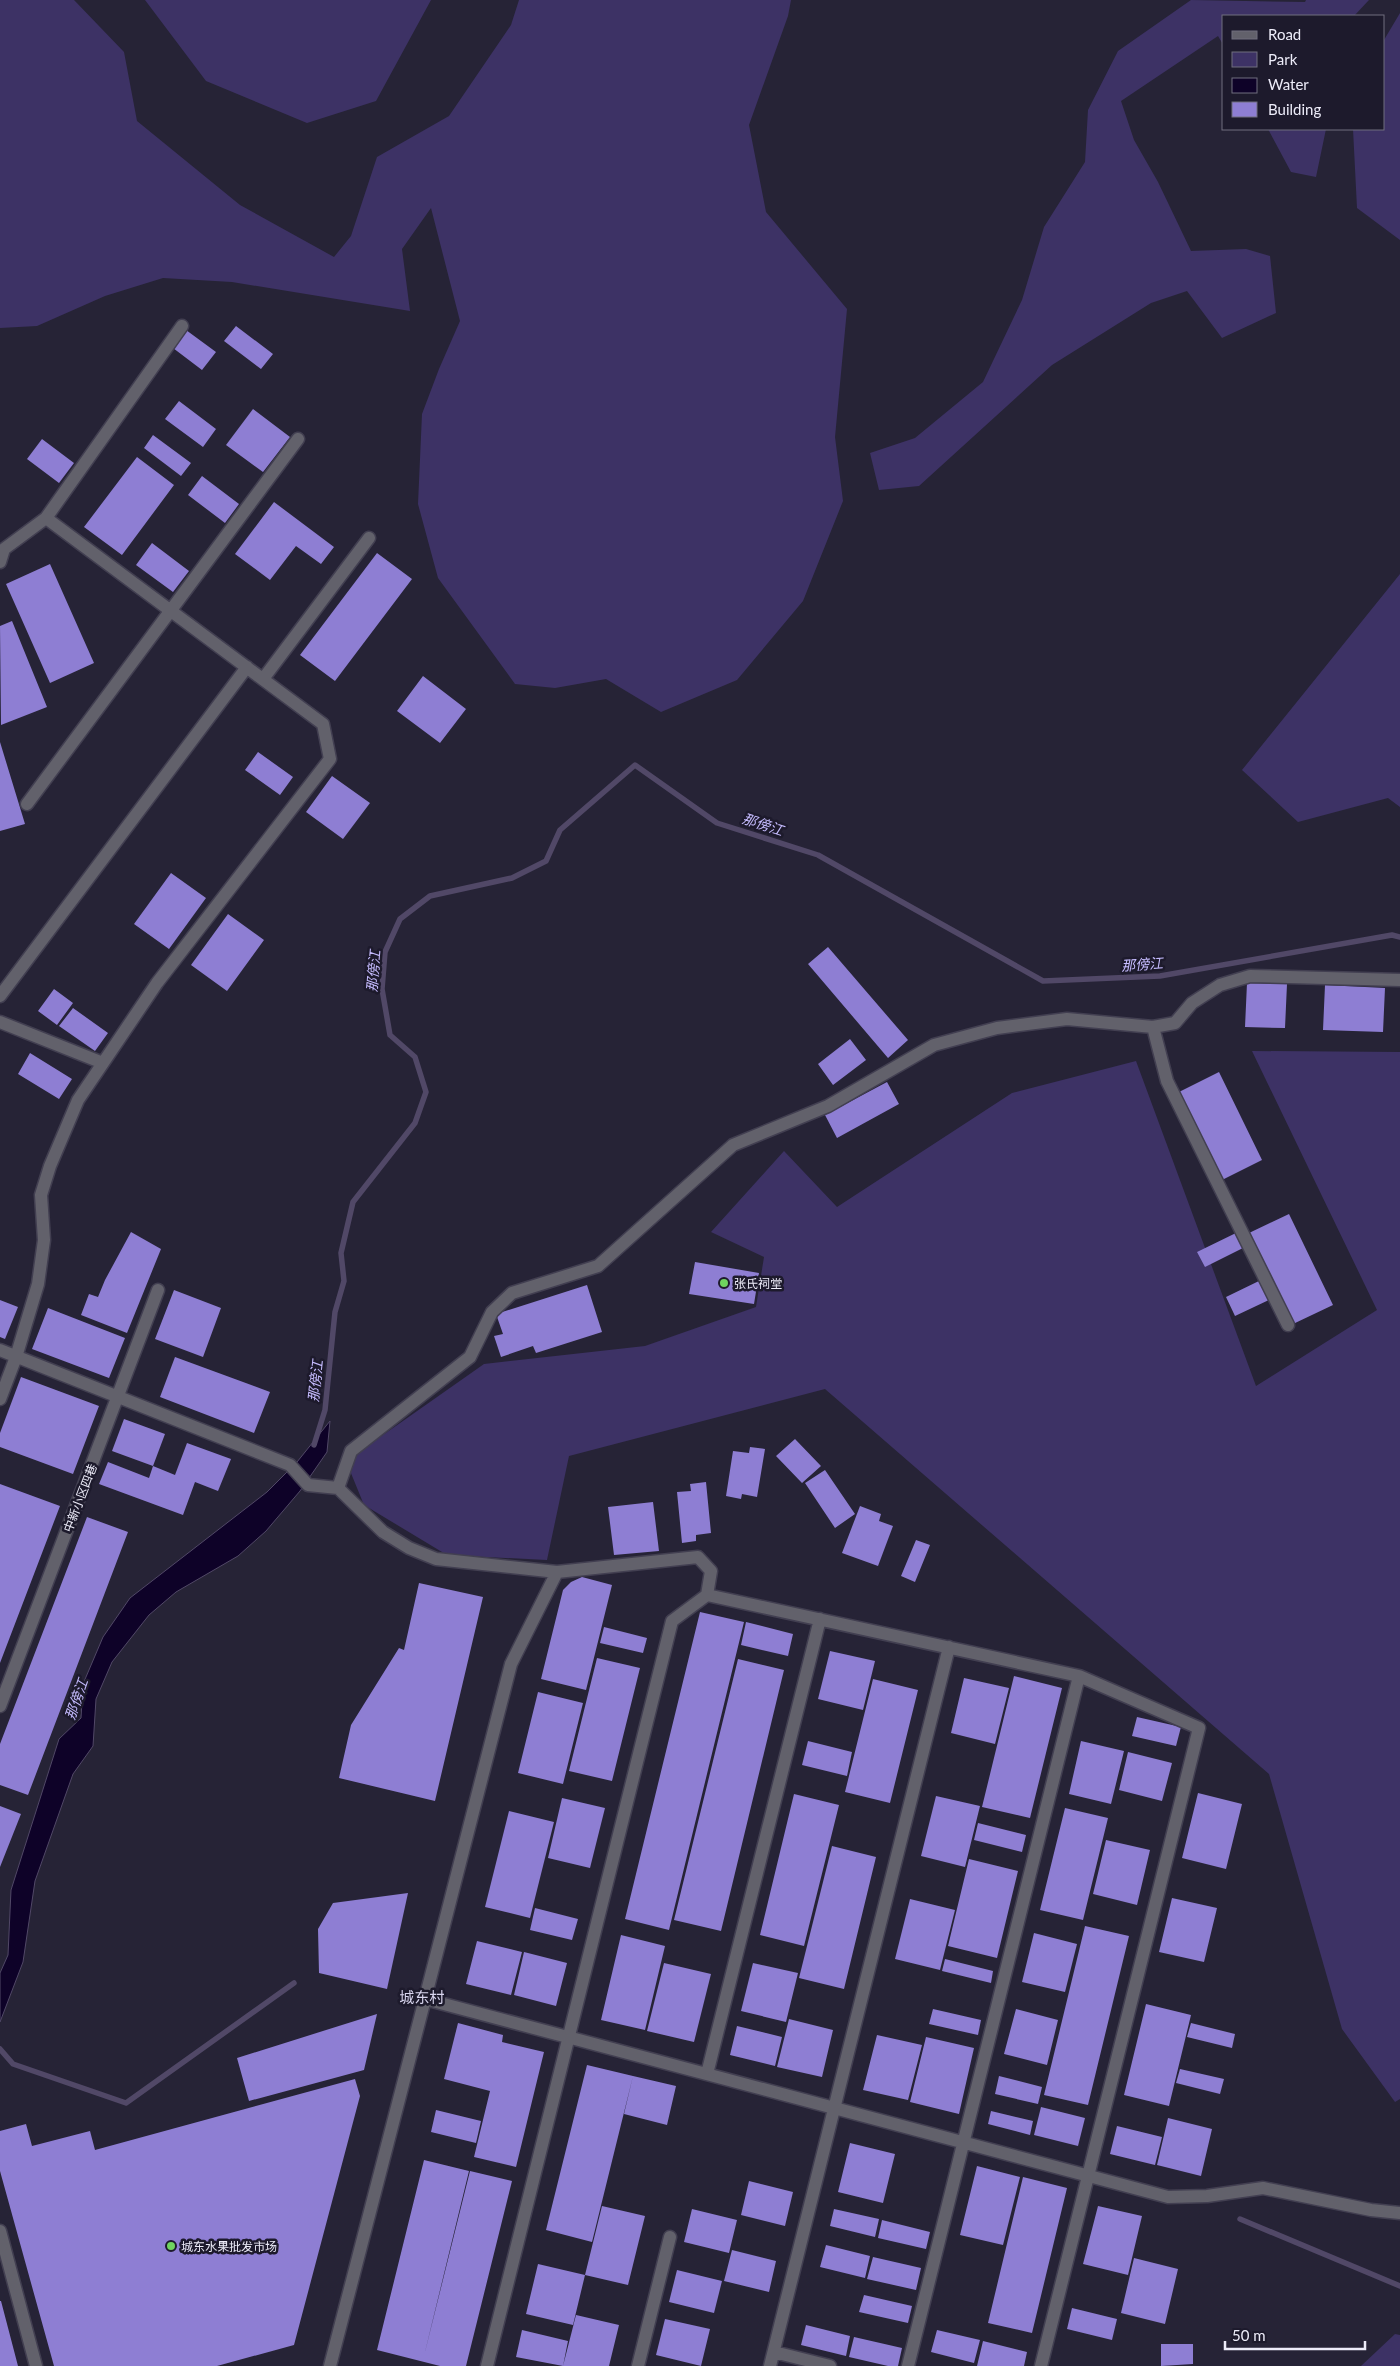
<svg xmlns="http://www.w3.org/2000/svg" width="1400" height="2366" font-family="Lato,'Noto Sans SC',sans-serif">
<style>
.green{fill:#3d3265}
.water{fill:#0e0228;stroke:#514867}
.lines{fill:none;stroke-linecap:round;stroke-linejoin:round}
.stream{stroke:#514867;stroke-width:5.5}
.building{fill:#8e7ed3}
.minor-casing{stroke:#423f51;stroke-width:15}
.minor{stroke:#62616b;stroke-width:12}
.poi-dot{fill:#6fd35f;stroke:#1d1a2c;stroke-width:2}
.labels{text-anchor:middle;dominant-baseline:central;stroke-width:5;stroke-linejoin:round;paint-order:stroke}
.poi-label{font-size:12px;fill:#edecf9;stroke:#1d1a2c;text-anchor:start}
.street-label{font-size:12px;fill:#edecf9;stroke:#1d1a2c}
.water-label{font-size:14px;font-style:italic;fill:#c5bbfe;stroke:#1d1a2c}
.quarter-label{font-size:15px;fill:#d8d5ee;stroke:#1d1a2c}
</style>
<rect width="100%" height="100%" fill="#262336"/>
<path class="green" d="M0 0H74L124 52 137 121 240 205 334 257 351 236 377 157 449 116 511 25 519 0H791L788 16 749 125 766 212 847 309 835 437 843 501 803 601 737 680 661 712 606 679 555 688 515 684 438 578 418 504 422 414 439 369 460 321 431 208 402 249 410 311 232 282 163 278 105 296 37 326 0 328Z
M145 0H431L376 101 307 123 206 81Z
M1191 0 1305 2 1306 0H1369L1354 16H1224V46L1218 36 1121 101 1134 140 1158 182 1191 251 1246 249 1270 256 1276 313 1222 338 1187 291 1151 303 1052 365 919 486 879 490 870 453 915 438 983 382 1022 300 1044 227 1085 162 1088 110 1118 51Z
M1400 13V240L1357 208 1353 129H1384V40Z
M1268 129H1326L1316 177 1291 172Z
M1400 574V807L1388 798 1298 822 1242 770Z
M1252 1051 1400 1052V2099L1395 2102 1342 2029 1269 1774 825 1389 569 1456 547 1560 447 1555 364 1505 346 1461 484 1364 645 1346 756 1307 764 1257 711 1232 784 1151 837 1207 1012 1093 1136 1061 1256 1386 1377 1310Z
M1395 2334 1400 2335V2366H1361Z"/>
<path class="water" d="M330 1421 327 1452 300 1491 266 1531 238 1556 176 1592 149 1615 112 1662 96 1699 93 1746 73 1774 35 1881 23 1962 0 2022V1973L8 1955 11 1890 59 1739 81 1718 83 1684 103 1637 130 1598 267 1492 297 1462Z"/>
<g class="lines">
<path class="stream" d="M314 1445 325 1410 335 1312 344 1281 341 1253 353 1202 415 1123 426 1092 415 1057 390 1035 382 989 385 952 400 919 430 896 512 878 546 861 560 830 635 765 717 823 818 855 1043 981 1160 976 1392 935 1400 937
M0 2049 13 2064 126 2103 294 1983
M1240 2219 1400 2286"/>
</g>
<path class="building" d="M236 326 273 354 261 369 224 341Z
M186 330 216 352 202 370 173 348Z
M179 401 216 429 203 447 165 419Z
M253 409 290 437 263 472 226 445Z
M153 435 191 463 181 476 144 448Z
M42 439 74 463 59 483 27 459Z
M137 457 174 485 122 555 84 527Z
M202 476 239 504 225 523 188 495Z
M274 502 334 547 321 564 296 546 270 580 235 554Z
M152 543 189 571 173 592 136 565Z
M377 553 412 579 335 681 300 655Z
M50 564 94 663 50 683 6 584Z
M12 621 47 707 1 725 0 626Z
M423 676 466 709 440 743 397 711Z
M0 742 25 824 0 831Z
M258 752 293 777 280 795 245 770Z
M332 776 370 803 343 839 306 812Z
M171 873 206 898 169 949 134 924Z
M228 914 264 940 227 991 191 965Z
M828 947 908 1040 888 1058 808 964Z
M1247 983 1287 984 1285 1028 1245 1027Z
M1325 985 1385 988 1383 1032 1323 1030Z
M54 989 73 1003 57 1025 38 1011Z
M73 1008 108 1033 95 1051 59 1026Z
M850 1039 866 1060 833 1085 818 1064Z
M30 1053 72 1079 59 1099 18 1074Z
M1219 1072 1262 1160 1222 1180 1179 1092Z
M887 1082 899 1104 837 1138 825 1115Z
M1289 1214 1333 1305 1293 1324 1249 1233Z
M131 1232 161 1249 127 1333 81 1315 89 1294 98 1297 105 1280Z
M1238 1232 1245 1247 1205 1267 1197 1252Z
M695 1262 759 1273 754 1304 689 1294Z
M1261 1280 1271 1299 1235 1316 1226 1297Z
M587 1285 602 1332 536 1353 533 1346 501 1357 494 1336 503 1334 496 1314Z
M174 1290 221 1308 203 1357 155 1339Z
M0 1300 18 1307 5 1339 0 1337Z
M48 1308 125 1338 109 1378 32 1349Z
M175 1357 270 1392 254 1433 160 1397Z
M21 1377 99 1406 73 1474 0 1447V1433Z
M124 1419 165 1434 153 1466 175 1475 187 1443 231 1459 218 1491 195 1482 183 1515 99 1484 108 1462 149 1478 153 1466 112 1451Z
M795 1439 821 1466 802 1483 776 1456Z
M750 1447 765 1449 757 1497 742 1494 741 1499 726 1496 733 1451 749 1453Z
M825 1470 855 1514 835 1528 805 1483Z
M706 1482 711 1533 696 1535V1541L682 1543 677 1492 691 1491 690 1484Z
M0 1484 60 1506 0 1663Z
M653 1502 659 1551 614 1555 608 1507Z
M860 1506 881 1514 879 1521 893 1526 878 1566 842 1553Z
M87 1517 128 1532 28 1795 0 1785V1744Z
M916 1540 930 1545 915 1582 901 1576Z
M582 1577 612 1585 586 1690 541 1679 563 1590 571 1582Z
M419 1583 483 1597 435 1801 339 1778 351 1725 399 1648 404 1650Z
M700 1612 744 1622 669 1930 625 1919Z
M746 1622 793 1634 788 1656 741 1645Z
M604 1627 647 1638 643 1653 600 1643Z
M830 1651 875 1661 863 1710 818 1699Z
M597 1658 640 1668 612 1781 569 1771Z
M738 1659 784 1670 721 1931 674 1920Z
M1014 1676 1062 1688 1030 1818 982 1807Z
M964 1678 1009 1688 995 1744 951 1733Z
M873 1679 918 1690 890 1803 845 1792Z
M538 1692 583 1703 563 1784 518 1773Z
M1137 1717 1181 1727 1176 1746 1132 1736Z
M808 1741 852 1752 847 1776 802 1765Z
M1081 1741 1124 1751 1111 1804 1069 1794Z
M1128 1752 1172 1763 1162 1801 1119 1790Z
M1198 1793 1242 1804 1226 1869 1182 1858Z
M794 1794 839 1805 804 1946 760 1935Z
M936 1796 980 1806 965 1867 921 1856Z
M562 1798 605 1808 590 1868 548 1858Z
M0 1806 21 1814 0 1867Z
M1065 1808 1108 1818 1083 1920 1040 1910Z
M509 1811 554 1822 530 1918 485 1907Z
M978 1823 1026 1835 1022 1852 974 1840Z
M1106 1840 1150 1850 1137 1905 1093 1894Z
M832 1846 876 1857 844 1989 799 1978Z
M969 1859 1018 1871 997 1958 948 1946Z
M408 1893 387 1989 319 1973 318 1929 333 1903Z
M1172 1898 1217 1908 1204 1962 1159 1952Z
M910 1899 955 1910 940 1970 895 1959Z
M535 1908 578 1919 572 1940 530 1930Z
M1085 1926 1129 1936 1088 2105 1044 2095Z
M1034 1933 1077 1944 1065 1992 1022 1982Z
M621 1935 665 1946 645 2030 601 2020Z
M477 1941 522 1952 511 1995 466 1984Z
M524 1952 567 1963 556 2006 514 1995Z
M945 1959 993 1971 991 1983 942 1971Z
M664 1963 711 1974 694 2042 647 2031Z
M753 1963 798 1973 786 2022 741 2011Z
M1146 2004 1191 2015 1169 2106 1124 2095Z
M933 2009 981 2020 978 2035 929 2024Z
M1016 2009 1058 2020 1047 2065 1004 2054Z
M377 2014 364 2070 249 2101 237 2058Z
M789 2019 833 2030 822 2077 777 2067Z
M458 2023 503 2035 502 2042 544 2052 516 2167 474 2157 490 2091 444 2079Z
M1191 2023 1235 2034 1232 2048 1187 2037Z
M737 2026 782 2037 775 2066 730 2055Z
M877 2035 922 2045 908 2100 863 2090Z
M926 2037 974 2048 959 2114 910 2102Z
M587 2065 633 2076 592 2242 546 2230Z
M1180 2069 1224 2079 1220 2094 1176 2083Z
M633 2076 676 2086 667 2125 624 2114Z
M999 2076 1042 2087 1038 2104 995 2094Z
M355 2079 360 2096 294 2345 217 2366H54L0 2171V2131L26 2124 32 2146 90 2131 95 2150Z
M1041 2107 1085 2118 1078 2146 1034 2135Z
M436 2110 481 2121 476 2143 431 2132Z
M991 2111 1033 2121 1030 2135 988 2124Z
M1168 2118 1212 2129 1201 2176 1157 2165Z
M1117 2126 1162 2137 1155 2165 1110 2154Z
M850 2143 895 2154 883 2203 838 2192Z
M424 2160 469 2171 424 2356 470 2171 512 2181 466 2366H440L377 2350Z
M977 2166 1020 2177 1003 2245 960 2235Z
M1023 2177 1067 2188 1032 2333 988 2323Z
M749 2181 793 2192 785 2226 741 2215Z
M602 2206 645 2216 628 2285 585 2275Z
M1098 2206 1142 2216 1128 2275 1083 2264Z
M692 2209 737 2220 729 2253 684 2242Z
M834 2209 879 2219 875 2237 830 2226Z
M882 2220 930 2232 926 2249 878 2238Z
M826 2245 870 2256 865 2278 820 2267Z
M732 2250 776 2261 769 2292 724 2281Z
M873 2257 921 2268 916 2290 867 2279Z
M1134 2258 1178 2269 1165 2324 1121 2313Z
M538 2264 585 2275 573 2325 526 2314Z
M677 2270 722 2281 714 2313 669 2302Z
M864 2295 912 2306 908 2323 859 2312Z
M0 2301H1L18 2366H0Z
M1072 2308 1117 2319 1112 2340 1067 2329Z
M576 2315 619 2325 609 2366H563Z
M665 2319 710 2329 701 2366 656 2355Z
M806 2325 850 2336 846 2356 801 2345Z
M522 2330 568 2341 563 2366 516 2357Z
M937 2330 980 2340 974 2363 931 2352Z
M854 2337 902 2348 898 2366H888L849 2357Z
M983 2341 1027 2352 1024 2366H977Z
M1161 2344H1193V2364L1161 2366Z"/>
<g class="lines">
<defs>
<path id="minor" d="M0 562 4 549 46 518 182 326
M263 679 369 538
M27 804 298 439
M0 996 247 667
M0 1022 103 1063
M1153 1027 1167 1081 1288 1325
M0 1350 290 1465 308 1485 338 1488 383 1532 409 1548 436 1559 557 1572 511 1664 425 1999
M0 1399 16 1357 38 1284 44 1240 41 1195 50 1166 78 1100 157 983 330 759 323 724 46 518
M338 1488 351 1451 470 1357 492 1312 512 1293 598 1266 733 1145 828 1106 934 1045 997 1028 1067 1019 1153 1027 1175 1023 1192 1003 1220 985 1250 976 1400 980
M707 1595 1079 1676 1199 1728 1041 2366
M0 1706 158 1290
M707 2074 820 1619
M0 2231 36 2366
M774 2352 830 2366
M330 2366 425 1999 1168 2197 1207 2196 1263 2188 1371 2210 1400 2213
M487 2366 672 1621 707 1595 711 1571 698 1557 557 1572
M638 2366 670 2237
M770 2366 949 1647
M908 2366 1079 1676"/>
</defs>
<use href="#minor" class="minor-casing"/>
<use href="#minor" class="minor"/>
</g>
<g class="poi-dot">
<circle cx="724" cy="1283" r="5"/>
<circle cx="171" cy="2246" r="5"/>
</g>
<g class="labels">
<g class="poi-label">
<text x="734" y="1283">张氏祠堂</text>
<text x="181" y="2246">城东水果批发市场</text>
</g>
<g class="street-label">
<text transform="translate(80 1498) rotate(-69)">中新小区四巷</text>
</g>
<g class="water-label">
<text transform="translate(763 824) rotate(18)">那傍江</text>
<text transform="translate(1142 964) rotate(-4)">那傍江</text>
<text transform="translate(373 971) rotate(-85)">那傍江</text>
<text transform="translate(315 1381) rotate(-84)">那傍江</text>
<text transform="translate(76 1699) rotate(-71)">那傍江</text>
</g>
<g class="quarter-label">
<text x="422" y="1997">城东村</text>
</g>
</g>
<rect x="1222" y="15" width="162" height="115" fill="#1d1a2c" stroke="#706e7e"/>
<rect x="1232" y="31" width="25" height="8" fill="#62616b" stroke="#706e7e"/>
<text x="1268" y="40" font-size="15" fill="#edecf9">Road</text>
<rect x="1232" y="52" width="25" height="15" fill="#3d3265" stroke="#706e7e"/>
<text x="1268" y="65" font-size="15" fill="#edecf9">Park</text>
<rect x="1232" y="78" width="25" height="15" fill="#0e0228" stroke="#706e7e"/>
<text x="1268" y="90" font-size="15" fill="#edecf9">Water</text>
<rect x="1232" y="102" width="25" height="15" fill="#8e7ed3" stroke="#706e7e"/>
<text x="1268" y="115" font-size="15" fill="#edecf9">Building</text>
<path d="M1225 2341v8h140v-8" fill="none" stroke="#edecf9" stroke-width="2.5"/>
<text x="1232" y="2341" font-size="15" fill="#edecf9" stroke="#1d1a2c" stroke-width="4" paint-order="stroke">50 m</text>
</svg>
